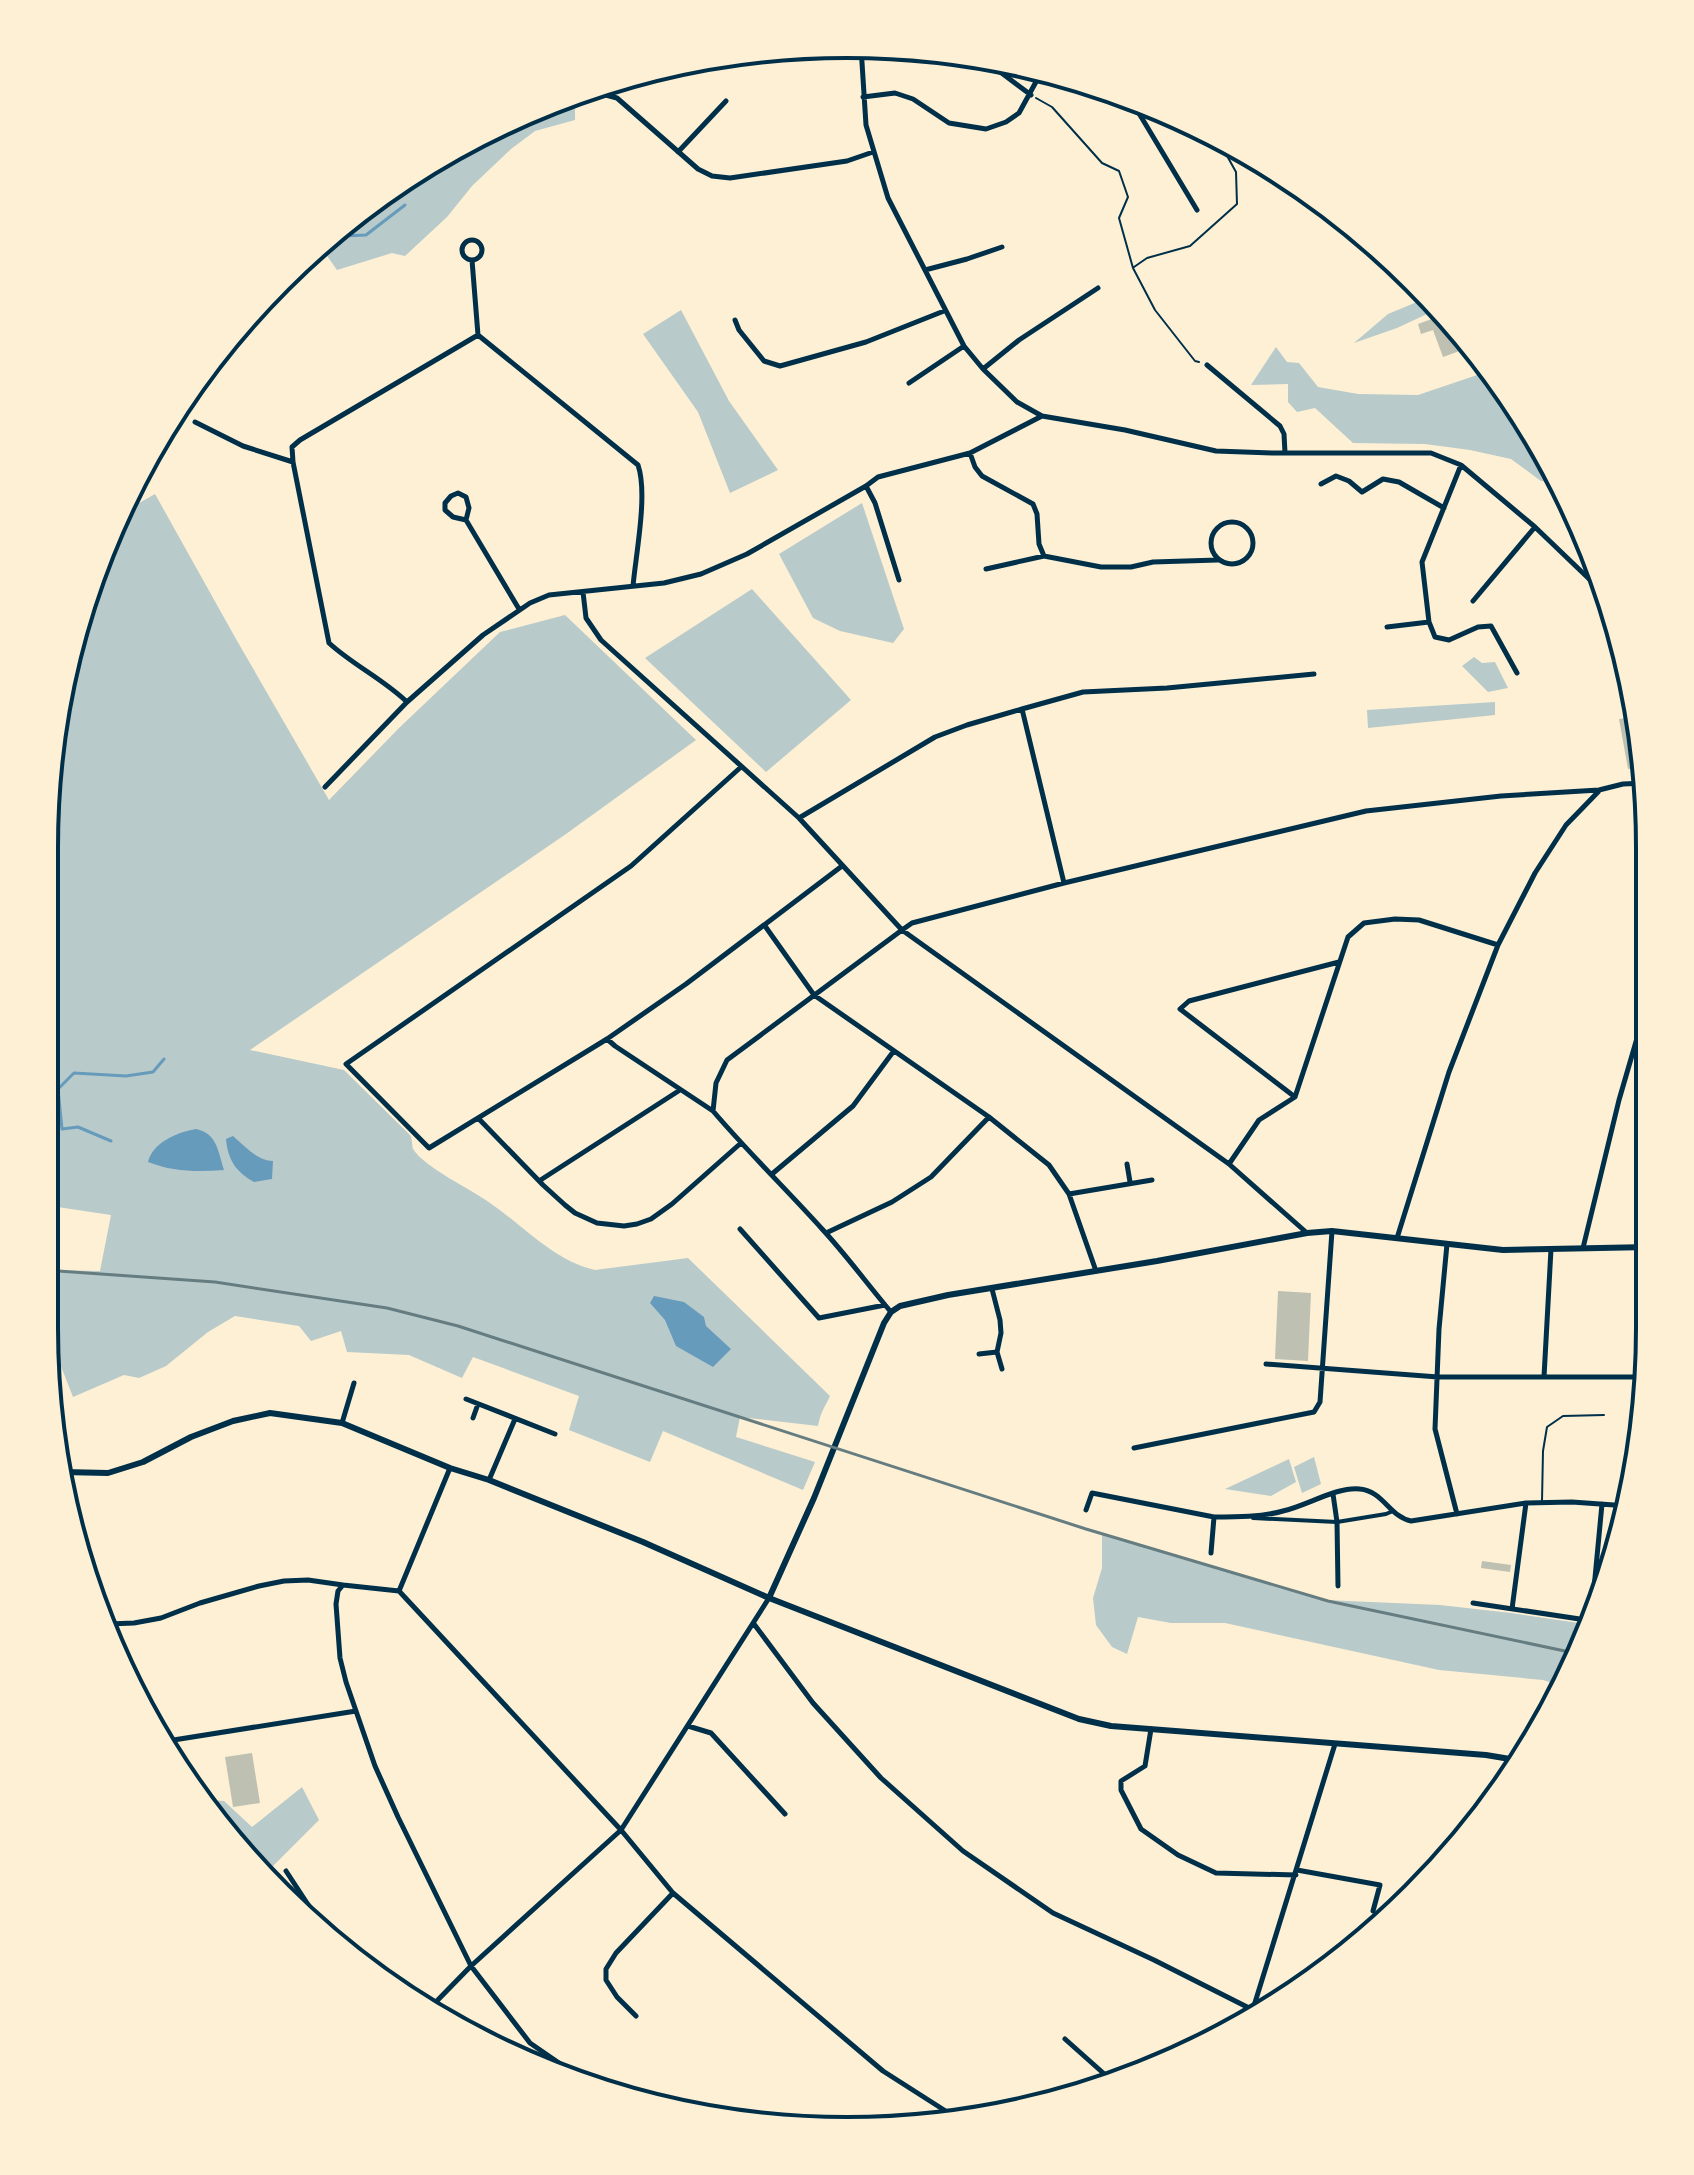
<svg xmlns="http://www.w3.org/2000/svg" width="1694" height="2175" font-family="'Source Serif 4',serif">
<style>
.green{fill:#b9caca}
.water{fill:#669bbc}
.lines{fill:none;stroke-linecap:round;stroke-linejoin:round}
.stream{stroke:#669bbc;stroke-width:3}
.building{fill:#bec0b2}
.path{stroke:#003049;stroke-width:2}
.service{stroke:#003049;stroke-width:2}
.pedestrian{stroke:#003049;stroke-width:4}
.minor{stroke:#003049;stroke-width:5}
.tertiary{stroke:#003049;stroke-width:6}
.rail{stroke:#657d81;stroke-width:3}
.rim{fill:none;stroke:#003049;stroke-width:4}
</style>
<rect width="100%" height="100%" fill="#fdf0d5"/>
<path class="green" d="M559 105 575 108V120L535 131 511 149 472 186 447 217 405 256 392 253 337 270 318 243 428 164 460 156 457 146Z
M1429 297 1440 308 1397 328 1354 343 1388 314Z
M681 310 729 401 778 470 730 493 698 412 643 334Z
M1276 347 1287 362 1299 363 1318 387 1358 394 1418 395 1489 371 1542 445 1559 483 1541 481 1511 459 1470 450 1425 444 1353 443 1315 408 1297 412 1288 402V384L1251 385Z
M155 494 236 639 329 800 399 728 500 632 565 615 696 740 566 834 250 1050 344 1070 411 1136C412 1139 412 1146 413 1149 425 1168 471 1189 490 1203 524 1226 554 1261 595 1270L688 1258 830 1396C824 1409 821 1411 818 1426L740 1417 736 1437 815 1462 803 1490 663 1431 650 1462 569 1430 579 1396 473 1357 462 1378 409 1355 347 1352 341 1331 311 1341 299 1326 235 1316 208 1332 166 1366 139 1378 124 1375 73 1397 48 1333 44 1331V1270L100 1271 111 1215 44 1205 46 795 87 588 120 514Z
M862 503 904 629 893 643 840 631 813 618 779 554Z
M752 589 851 700 766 772 645 658Z
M1474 657 1482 663 1495 662 1508 688 1488 692 1462 666Z
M1495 702V715L1368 728 1367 710Z
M1314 1457 1321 1484 1302 1493 1294 1467Z
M1289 1459 1296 1482 1271 1496 1225 1489Z
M1102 1534 1325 1600 1440 1605 1511 1613 1592 1625 1589 1636 1562 1686 1543 1680 1439 1670 1225 1623H1171L1138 1617 1127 1654 1112 1647 1096 1625 1093 1598 1102 1568Z
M302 1787 319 1820 264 1875 206 1800 224 1801 252 1827Z"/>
<path class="water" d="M196 1129C217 1133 218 1151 224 1170 198 1172 173 1172 148 1162 153 1142 178 1132 196 1129Z
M233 1136C245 1146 257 1161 273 1161L272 1179 254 1182C236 1172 228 1160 226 1139Z
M654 1296 684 1302 704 1317 706 1326 731 1349 713 1367 676 1346 665 1320 650 1303Z"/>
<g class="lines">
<path class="stream" d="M304 258 324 243 343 236 366 235 405 205
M45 1088 58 1089
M111 1141 78 1127 62 1129 58 1089 74 1073 126 1076 153 1072 164 1059"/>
</g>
<path class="building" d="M1440 316 1443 322 1452 319 1457 327 1465 349 1443 357 1433 330 1421 334 1418 324Z
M1633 717 1643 767 1628 769 1619 719Z
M1278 1291 1311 1293 1308 1361 1275 1359Z
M1482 1561 1511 1565 1510 1572 1481 1568Z
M252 1753 260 1803 233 1807 225 1757Z"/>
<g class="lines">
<path class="path" d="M1036 98 1052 107 1102 163 1119 171 1128 197 1119 218 1133 268 1155 310 1195 361 1199 362
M1134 267 1147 258 1190 246 1237 204 1236 172 1216 136"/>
<path class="service" d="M1542 1501 1543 1451 1547 1427 1563 1416 1604 1415"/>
<path class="pedestrian" d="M1253 1518 1337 1522 1386 1514 1393 1511"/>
<path class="minor" d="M861 47 866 125 888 198 964 346 983 369 1017 402 1042 416 1125 430 1216 451 1272 453H1431L1461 465 1535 527 1609 598
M995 62V68L1031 95
M583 89 617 98 698 169 712 176 730 178 847 161 873 152
M863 97 895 93 913 99 949 123 986 129 1006 122 1019 113 1043 69
M1131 100 1197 210
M678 152 726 101
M462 250a10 10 0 1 1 20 0a10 10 0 1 1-20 0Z
M472 260 478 335
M925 270 967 259 1002 247
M735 320 739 330 764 361 780 366 866 342 944 311
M1207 365 1280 426 1284 434 1285 453
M983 369 1019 340 1098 288
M909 383 964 346
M195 422 243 446 293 462
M970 453 975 467 982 476 1033 504 1037 514 1039 544 1044 556 1101 567H1131L1153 562 1218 560
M1321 484 1336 476 1349 481 1362 492 1383 479 1399 482 1444 508
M866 486 875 503 899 580
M466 520 469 508 466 497 458 493 451 496 445 503V510L453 517 466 520 519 609
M1211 543a21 21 0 1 1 42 0a21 21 0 1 1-42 0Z
M986 569 1044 556
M583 592 586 618 601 640 799 818 902 930 1229 1164 1307 1233
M1473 601 1535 527
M1429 622 1435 637 1449 640 1478 627 1491 626 1517 673
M1387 627 1429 622 1422 562 1461 465
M407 702C383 679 353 665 329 643L293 462 292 447 300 440 478 335 638 465C648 494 636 553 633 586
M1022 709 1064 883
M741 767 631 866 346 1064 429 1148 607 1039 686 984 842 866
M325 787 407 702 483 635 530 603 549 595 664 583 701 574 747 554 866 486 878 477 970 453 1042 416
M799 818 935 737 967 725 1022 709 1083 692 1167 688 1314 674
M765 926 814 995 989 1117 1049 1165 1069 1194 1096 1271
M607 1039 615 1046 713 1111
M1295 1097 1180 1009 1189 1001 1339 962
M478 1118 543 1185 565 1205 575 1213 597 1223 624 1226 637 1224 651 1219 672 1204 741 1143
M1127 1164 1130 1182
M1229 1164 1259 1120 1295 1097 1348 937 1364 923 1395 919 1419 920 1498 945
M772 1174 853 1106 893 1052
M539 1181 680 1090
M1069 1194 1152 1180
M740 1229 819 1318 885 1305
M826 1233 892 1202 931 1177 989 1117
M1397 1238 1449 1072 1498 945 1535 873 1566 825 1599 791
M1447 1244 1439 1329 1435 1429 1457 1514
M1583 1248 1619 1100 1649 997
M992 1289 1000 1320 1001 1333 997 1352 1002 1369
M891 1312C868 1285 847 1256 823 1230 787 1190 748 1152 713 1111L716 1083 727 1060 902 930 912 923 1064 883 1366 811 1501 796 1599 790 1623 784 1646 783
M979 1354 997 1352
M1266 1364 1438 1377H1645
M1544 1377 1551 1249
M466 1399 555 1434
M473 1418 478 1404
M342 1423 354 1383
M1134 1448 1314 1412 1320 1402 1332 1231
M450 1468 399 1591 621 1830 673 1893 883 2071 955 2117
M489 1480 515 1419
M1333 1494 1337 1522 1338 1586
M1086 1510 1092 1493 1214 1517
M1211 1553 1214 1517C1236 1517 1262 1517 1283 1511 1306 1506 1338 1486 1360 1489 1383 1491 1390 1517 1411 1521L1526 1503 1572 1502 1628 1506
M399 1591 343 1585 338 1591 336 1604 340 1658 346 1682 375 1766 398 1817 471 1966 530 2043 588 2083
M1473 1603 1593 1621
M1512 1609 1526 1503
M1591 1620 1602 1504
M108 1624 134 1623 161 1618 200 1603 259 1586 284 1581 308 1580 343 1585
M754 1624 813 1703 881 1778 963 1851 1053 1913 1154 1960 1261 2014
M688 1726 711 1733 785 1814
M1151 1729 1145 1766 1121 1781V1790L1141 1829 1178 1855 1216 1873 1296 1875
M161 1742 356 1711
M1297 1870 1380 1885 1373 1911
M286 1871 326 1932
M428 2010 471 1966 621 1830 769 1598
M636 2016 617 1997 606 1980V1969L616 1953 673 1893
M1234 2029 1247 2019 1253 2009 1335 1744
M1065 2039 1111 2080"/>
<path class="tertiary" d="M63 1472 108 1473 143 1462 191 1437 233 1421 270 1413 342 1423 450 1468 489 1480 643 1542 769 1598 1079 1719 1111 1726 1486 1755 1522 1761
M769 1598 814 1498 884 1323 891 1312 900 1306 948 1295 1157 1261 1307 1233 1332 1231 1503 1250 1650 1247"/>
<path class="rail" d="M44 1270 215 1282 387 1308 458 1326 1086 1529 1328 1601 1579 1654"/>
</g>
<path d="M0 0H1694V2175H0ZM847 58H847A789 789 0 0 1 1636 847V1328A789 789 0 0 1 847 2117H847A789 789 0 0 1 58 1328V847A789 789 0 0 1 847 58Z" fill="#fdf0d5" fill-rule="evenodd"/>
<path class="rim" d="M847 58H847A789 789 0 0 1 1636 847V1328A789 789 0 0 1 847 2117H847A789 789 0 0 1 58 1328V847A789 789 0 0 1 847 58Z"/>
</svg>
